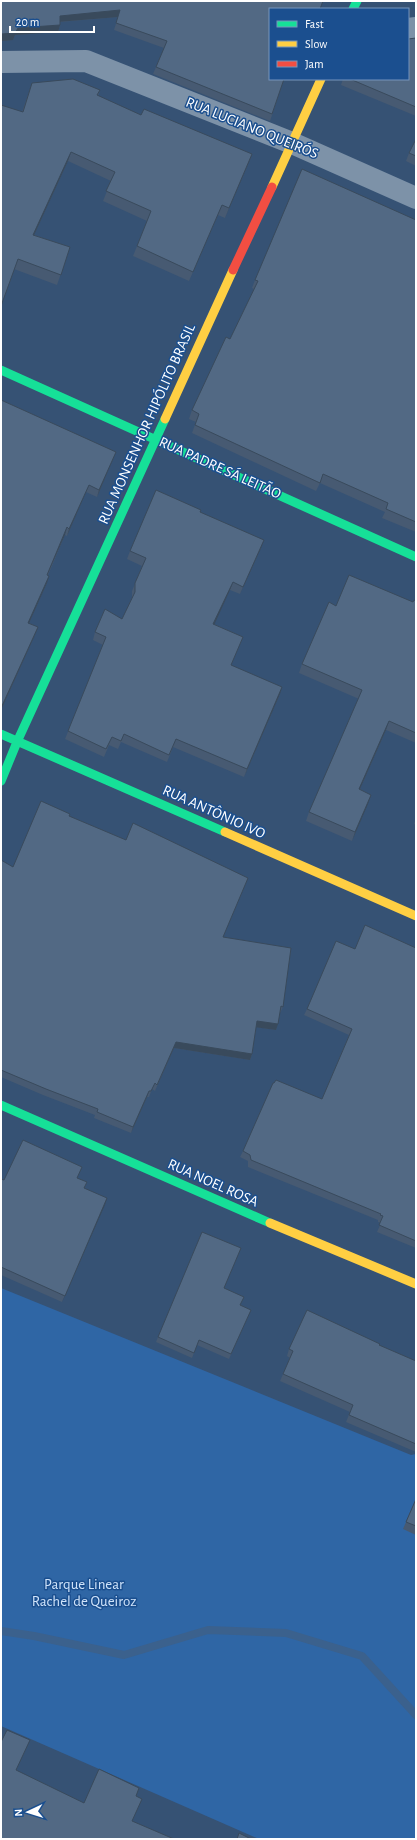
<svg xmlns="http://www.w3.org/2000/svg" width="417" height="1840" font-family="'Alegreya Sans',sans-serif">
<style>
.green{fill:#2f66a5}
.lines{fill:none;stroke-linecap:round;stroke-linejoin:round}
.stream{stroke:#3b618d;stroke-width:8}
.street{stroke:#7d92a8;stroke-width:22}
.fast{stroke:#16e098;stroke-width:9}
.slow{stroke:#ffcf43;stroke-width:9}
.jam{stroke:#f24e42;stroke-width:9}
.wall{fill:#475a72}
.shaded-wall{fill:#394a5c}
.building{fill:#526984;stroke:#394a5c}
.labels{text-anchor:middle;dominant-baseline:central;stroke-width:3;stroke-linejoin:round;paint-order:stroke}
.street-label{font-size:15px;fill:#fff;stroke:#1b4f8f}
.park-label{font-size:15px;fill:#cfe3fa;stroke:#1b4f8f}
</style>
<rect width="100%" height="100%" fill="#365274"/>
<path class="green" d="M1 1288 411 1455 416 1454V1839H259L1 1726Z"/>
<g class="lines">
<path class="stream" d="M1 1631 34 1636 124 1655 208 1630 286 1633 362 1656 416 1715"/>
<path class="street" d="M408 29 416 28
M1 62 86 61 292 143 416 198"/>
<path class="fast" d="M353 9 357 1
M1 370 416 557
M1 734 225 832
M1 781 17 742 165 419
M1 1105 270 1223"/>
<path class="slow" d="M272 187 321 79
M165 419 233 270
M225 832 416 916
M270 1223 416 1284"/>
<path class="jam" d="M233 270 272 187"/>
</g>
<path class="wall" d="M1 1 270 9 284 79 270 121 153 74 164 48 114 30 118 17 60 22V25L58 32 15 35 13 40 1 41Z
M416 38V116L341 85 343 79H408Z
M32 83 100 90 98 96 141 115 252 154 248 164 225 218 218 215 189 281 133 256 147 221 103 201 111 181 68 161 34 235 70 247 57 285 14 269 22 112Z
M416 139V166L406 161 409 153Z
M416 220V532L382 518 385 512 320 483 316 491 192 433 196 422 189 419 192 410 230 339 254 289 252 288 255 280Z
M1 400 116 452 97 497 86 492 67 536 65 535 48 575 47 583 29 623 38 627 35 635 1 710Z
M200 513 261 548 240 594 230 590 214 624 243 637 231 665 280 694 244 777 173 747 167 762 121 742 118 749 109 745 104 757 65 739 103 645 93 640 95 632 122 619 132 598V591L142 566 127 559 130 551Z
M416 601V743L386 730 360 789 371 795 352 841 306 821 309 812 359 699 299 673 302 664 336 606 413 602Z
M69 816 126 840 248 878 223 937 283 1007 280 1013V1012L276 1030 256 1027 252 1054 250 1060 174 1048 155 1091 152 1089 149 1097H147L131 1133 94 1118 95 1115 43 1095 1 1077V860L13 867Z
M416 818V825L414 824Z
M416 948V1248L377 1232 381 1223 378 1222V1220L248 1167V1161L240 1157 243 1151 322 1099 349 1035 304 1015 307 1009 355 949Z
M82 1167 77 1178 87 1182 84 1189 107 1198 62 1302 1 1275V1179L4 1180Z
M241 1248 224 1288 241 1305 251 1310 229 1359 197 1345 192 1358 156 1342 158 1337Z
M379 1345 416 1361V1452L346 1422 350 1412 280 1381 290 1358 287 1356 289 1349Z
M416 1499V1535L403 1529 406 1522Z"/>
<path class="shaded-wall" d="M120 10 118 17 57 22 60 16Z
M60 25 58 32 15 35 13 40 1 41V34L18 28Z
M71 152 68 161 30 244 33 235Z
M252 154 248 164 225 218 229 208Z
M116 452 113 459 97 497 99 490Z
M89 485 86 492 67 536 69 529Z
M67 527 65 535 44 582 47 575Z
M264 540 261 548 240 594 243 587Z
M49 576 47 583 26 630 28 623Z
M233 582 230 590 211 632 213 624Z
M38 627 35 635 1 710V708Z
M282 687 280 694 244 777 247 769Z
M389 721 386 730 356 798 359 789Z
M371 795 368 804 352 841 355 832Z
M257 1021 278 1024 276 1030 254 1027Z
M176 1042 252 1054 250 1060 174 1048 155 1091Z
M149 1091 147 1097 131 1133 133 1127Z
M107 1198 105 1205 62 1302 65 1296Z"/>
<path class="building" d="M1 1H323L320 9H270V79H284L272 114 156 67 167 41 116 23 120 10 60 16V25L18 28 15 33 1 34Z
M416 38V107L350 79H408V39Z
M73 79 100 90 97 95 141 115 144 109 252 154 229 208 222 205 193 272 137 246 151 211 106 191 115 172 71 152 33 235 70 247 61 275 18 259 1 306V105L23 112 32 83Z
M416 139V156L409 153Z
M302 169 416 220V522L386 509 388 503 323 474 320 483 195 425 199 414 192 410 226 337 230 339 258 281 255 280Z
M1 400 116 452 99 490 89 485 69 529 67 527 47 575 49 576 28 623 38 627 1 708Z
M156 490 201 510 200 512 264 540 243 587 233 582 213 624 243 637 231 665 282 687 247 769 176 739 169 755 124 734 121 741 112 737 106 749 68 731 106 637 95 632 105 609 122 619 135 592V583L146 558 130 551Z
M349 575 413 602 414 600 416 601V733L389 721 359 789 371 795 355 832 309 812 362 690 302 664 329 602 336 606Z
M41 801 70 814 69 816 126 840 133 823 248 878 223 937 291 948 283 1007 281 1006 278 1024 257 1021 252 1054 176 1042 157 1085 155 1083 151 1091H149L133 1127 97 1112 98 1109 46 1089 1 1070V860L13 867Z
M365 925 416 948V1241L379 1225 383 1216 380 1215 381 1214 251 1160 250 1155 243 1151 273 1083H274L276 1080 322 1099 352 1029 307 1009 336 941 355 949Z
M23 1140 82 1167 77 1178 87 1182 84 1188 107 1198 65 1296 1 1267V1179L4 1180Z
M202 1232 241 1248 224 1288 244 1297 240 1305 251 1310 231 1354 199 1340 194 1353 158 1337Z
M307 1310 380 1344 379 1345 416 1361V1444L349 1415 353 1405 283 1374 293 1351 289 1349Z
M416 1499V1526L406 1522Z
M7 1730 30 1740 16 1770 84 1803 99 1769 139 1788 136 1796 142 1799 132 1821 174 1839H1V1742Z
M239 1833 251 1839H237Z"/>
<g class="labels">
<g class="street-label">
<text transform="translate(252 128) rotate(22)">RUA LUCIANO QUEIRÓS</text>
<text transform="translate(147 424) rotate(-66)">RUA MONSENHOR HIPÓLITO BRASIL</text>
<text transform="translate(220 468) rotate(24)">RUA PADRE SÁ LEITÃO</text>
<text transform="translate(214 812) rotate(24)">RUA ANTÔNIO IVO</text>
<text transform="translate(213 1183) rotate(24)">RUA NOEL ROSA</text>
</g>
<g class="park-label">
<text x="84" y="1584">Parque Linear<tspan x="84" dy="17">Rachel de Queiroz</tspan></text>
</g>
</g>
<rect width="417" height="1840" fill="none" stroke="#ffffff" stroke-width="4"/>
<rect x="269" y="8" width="140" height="72" fill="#1b4f8f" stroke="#7695bc"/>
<rect x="277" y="21" width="20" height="6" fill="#16e098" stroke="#7695bc"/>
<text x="305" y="28" font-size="12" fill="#ffffff">Fast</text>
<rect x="277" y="41" width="20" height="6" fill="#ffcf43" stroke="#7695bc"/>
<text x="305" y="48" font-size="12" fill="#ffffff">Slow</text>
<rect x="277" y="61" width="20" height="6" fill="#f24e42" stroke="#7695bc"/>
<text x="305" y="68" font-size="12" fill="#ffffff">Jam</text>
<g transform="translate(28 1812) rotate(266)" stroke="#1b4f8f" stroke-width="3" paint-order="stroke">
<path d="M0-3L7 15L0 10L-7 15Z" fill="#ffffff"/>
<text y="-6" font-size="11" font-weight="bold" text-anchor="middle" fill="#ffffff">N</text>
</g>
<path d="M10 26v6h84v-6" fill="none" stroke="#ffffff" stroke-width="2"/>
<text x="16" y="26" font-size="12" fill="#ffffff" stroke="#1b4f8f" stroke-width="3" paint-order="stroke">20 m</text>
</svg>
